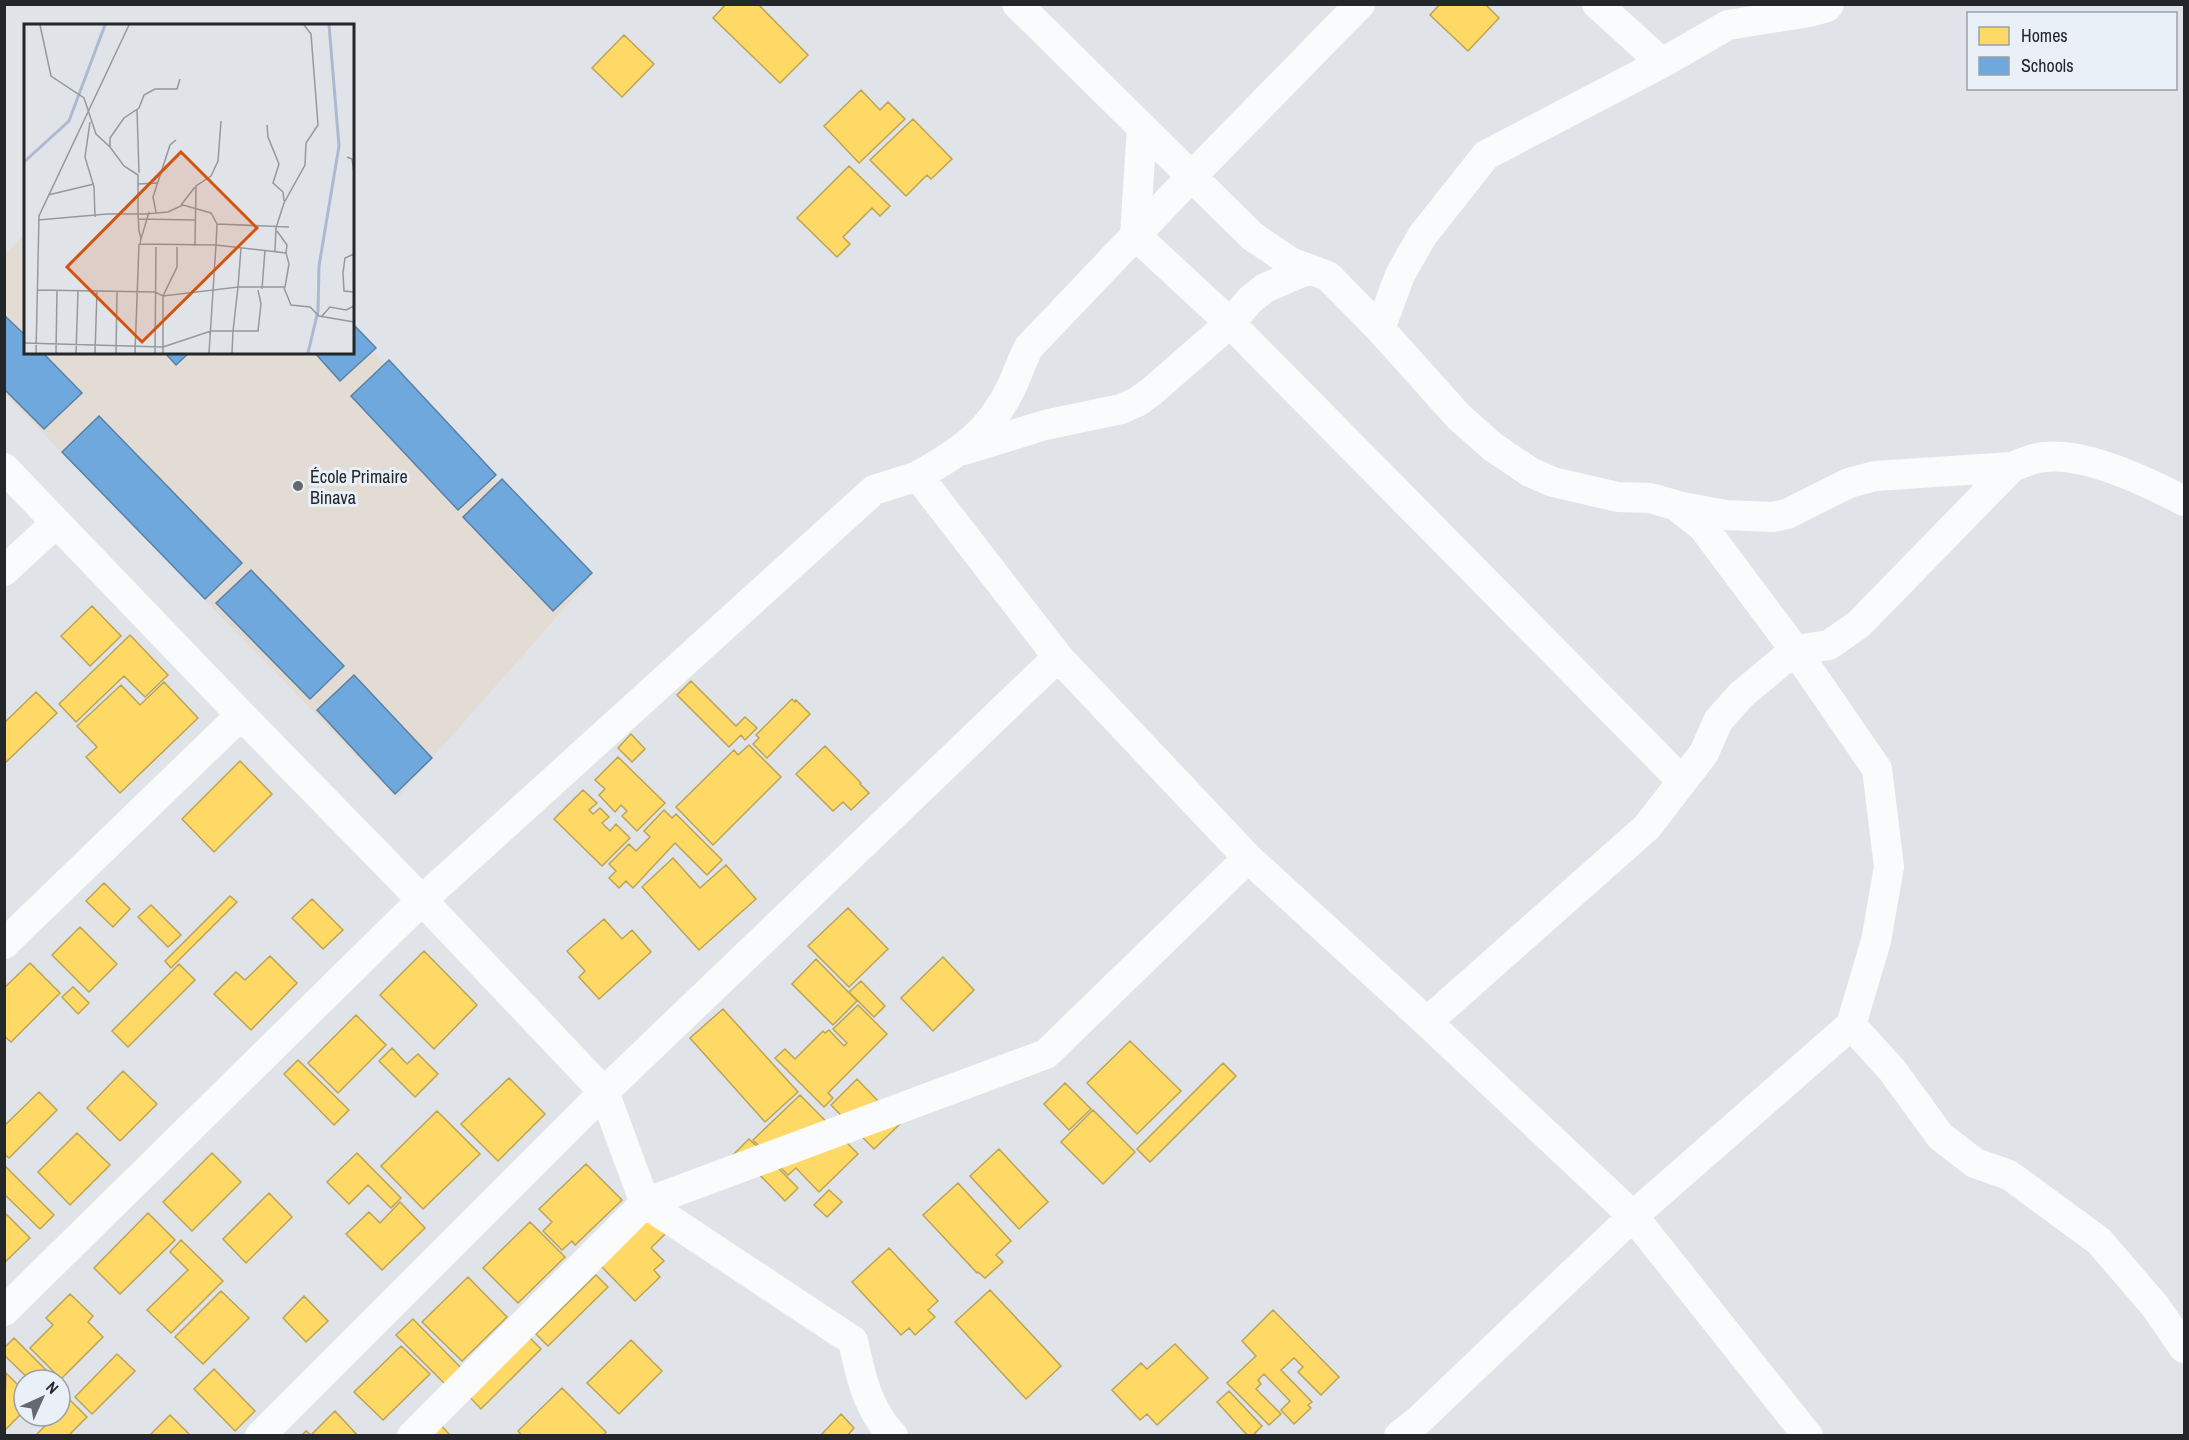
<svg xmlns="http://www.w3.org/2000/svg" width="2189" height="1440" font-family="'Archivo Narrow',sans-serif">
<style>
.education{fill:#e3dcd4}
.homes{fill:#ffd966;stroke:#bda454;stroke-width:1.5}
.schools{fill:#6fa8dc;stroke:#5881a7;stroke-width:1.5}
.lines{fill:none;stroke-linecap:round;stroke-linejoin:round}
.minor{stroke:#fafbfc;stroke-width:30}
.poi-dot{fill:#66696c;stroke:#e9f0f8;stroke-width:2}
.labels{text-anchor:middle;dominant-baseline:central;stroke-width:6;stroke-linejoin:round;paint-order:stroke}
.poi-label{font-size:18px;fill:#24272a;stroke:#e9f0f8;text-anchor:start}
.inset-river{fill:none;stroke:#adb9d0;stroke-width:3}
.inset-road{fill:none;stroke:#95989c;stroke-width:1.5}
.view{fill:#d4540f;fill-opacity:0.15;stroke:#d4540f;stroke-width:3}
.inset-edge{fill:none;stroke:#24272a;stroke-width:3}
</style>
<rect width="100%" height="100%" fill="#e0e3e8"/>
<path class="education" d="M25 234 26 352H352L353 331 591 578 397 798 5 394V254Z"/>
<path class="homes" d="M726 4H758L808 55 780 83 713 18Z
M1440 4H1485L1499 18 1468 51 1430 15Z
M624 35 654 64 622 97 592 68Z
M861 90 880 110 888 102 905 119 859 163 824 126Z
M913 119 952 159 931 179 927 175 906 196 870 160Z
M849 166 890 206 880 216 872 208 843 237 850 244 837 257 797 218Z
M92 606 121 636 90 666 61 636Z
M130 635 168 675 145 697 124 676 76 722 59 704Z
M691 681 736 726 745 717 757 728 745 740 741 735 729 747 677 695Z
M164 682 198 718 120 793 86 757 97 747 77 726 121 685 140 705Z
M36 692 57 713 5 763 4 723Z
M792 699 795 702 796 700 810 714 767 758 753 744 759 738 756 735Z
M631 734 645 749 632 762 618 748Z
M749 745 781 777 713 845 676 807 734 750 738 755Z
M825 746 861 783 860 784 869 793 851 810 843 802 833 811 796 774Z
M618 757 665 803 637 831 622 816 627 811 621 805 615 812 599 795 605 789 595 780Z
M240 761 272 794 214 852 182 819Z
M583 790 597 803 589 810 593 814 600 808 609 817 602 823 610 831 616 824 630 838 602 866 554 819Z
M664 810 672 818 676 814 722 860 707 875 675 843 633 888 626 881 619 888 609 878 616 871 609 864 629 844 636 851 650 837 644 831Z
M673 858 700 888 726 865 756 899 699 950 642 887Z
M104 883 130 909 113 927 86 901Z
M230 896 237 902 171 968 165 961Z
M312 899 343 930 323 949 292 918Z
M151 905 181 935 168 947 138 917Z
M848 908 888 949 849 987 808 946Z
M604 919 622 939 632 930 651 952 599 999 579 977 585 971 567 951Z
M80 927 117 964 89 992 52 955Z
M424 951 477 1005 434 1049 380 995Z
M270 956 297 983 251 1030 214 994 236 972 245 980Z
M943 957 974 990 933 1031 901 998Z
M816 959 857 1001 833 1025 792 984Z
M30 963 60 993 11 1042 4 1036V988Z
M179 964 195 980 128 1047 112 1031Z
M861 981 885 1006 874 1017 849 992Z
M73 987 89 1003 78 1014 62 997Z
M858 1005 887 1034 828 1093 833 1098 824 1107 775 1058 785 1049 795 1059 823 1031 825 1033 829 1030 844 1046 847 1043 833 1029Z
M723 1009 798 1092 765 1122 690 1038Z
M356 1015 386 1045 338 1093 308 1063Z
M1130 1041 1181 1091 1137 1134 1087 1083Z
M392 1048 407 1064 418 1054 438 1074 415 1097 379 1061Z
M298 1060 349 1110 334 1125 284 1074Z
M1223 1063 1236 1076 1150 1162 1137 1149Z
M123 1071 157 1104 120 1141 87 1108Z
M509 1078 545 1114 498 1161 461 1124Z
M857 1079 900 1124 874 1149 831 1105Z
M1065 1083 1091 1109 1069 1130 1044 1104Z
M39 1092 57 1110 9 1158 4 1154V1126Z
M800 1095 858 1154 819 1192 796 1168 788 1175 753 1140Z
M1093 1110 1135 1152 1103 1184 1061 1142Z
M437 1111 480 1154 423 1209 381 1166Z
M77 1133 110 1165 70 1205 38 1172Z
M749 1139 764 1153 731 1157Z
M999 1149 1048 1202 1019 1229 970 1176Z
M212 1153 241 1182 192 1231 163 1202Z
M357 1153 401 1198 391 1208 368 1185 349 1204 327 1182Z
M767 1157 798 1188 785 1201 754 1169Z
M586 1164 622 1200 575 1245 572 1241 562 1250 543 1231 552 1222 539 1209Z
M5 1166 54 1215 40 1229 4 1194Z
M958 1183 1011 1241 996 1255 1003 1262 985 1278 978 1272 977 1273 923 1215Z
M829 1190 842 1202 827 1217 814 1205Z
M269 1193 292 1217 246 1263 223 1239Z
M400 1202 425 1228 382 1270 346 1234 369 1212 380 1223Z
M4 1212 30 1238 4 1263Z
M148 1213 175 1240 120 1294 94 1268Z
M648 1218 665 1234 651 1248 664 1261 654 1270 660 1277 635 1301 600 1265Z
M530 1222 565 1257 518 1303 483 1268Z
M181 1240 223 1281 171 1333 147 1310 188 1270 170 1252Z
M889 1248 938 1301 928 1310 935 1317 915 1335 909 1328 901 1335 852 1282Z
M596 1275 608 1287 548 1346 536 1334Z
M468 1277 507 1317 462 1361 422 1322Z
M990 1290 1061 1366 1026 1399 955 1322Z
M221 1291 249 1318 203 1364 175 1337Z
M70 1294 93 1316 88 1322 103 1337 61 1379 30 1348 53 1325 46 1318Z
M304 1296 328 1321 306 1342 283 1318Z
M1273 1310 1339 1377 1321 1395 1298 1372 1303 1367 1294 1358 1281 1370 1312 1402 1308 1405 1311 1408 1294 1424 1281 1410 1290 1401 1264 1374 1258 1380 1261 1384 1256 1389 1281 1414 1269 1425 1227 1383 1256 1356 1242 1341Z
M413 1319 471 1378 455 1394 396 1335Z
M524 1332 541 1349 481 1409 464 1391Z
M14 1338 56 1380H30L4 1355V1348Z
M631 1340 662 1371 619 1414 587 1383Z
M1175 1344 1208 1378 1157 1425 1147 1414 1140 1420 1112 1390 1141 1363 1147 1369Z
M401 1346 430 1374 383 1420 354 1392Z
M117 1354 135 1371 92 1414 75 1397Z
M214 1369 255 1411 235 1431 194 1389Z
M6 1373 24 1391V1411L4 1431Z
M60 1384 68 1392 60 1400Z
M562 1388 606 1432 603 1436H522L518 1431Z
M1229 1391 1262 1426 1252 1436H1248L1217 1402Z
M70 1400 87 1417 68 1436H35L55 1416H60V1411Z
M335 1411 358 1436H301L306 1431 311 1435Z
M841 1414 854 1428 847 1436H820Z
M170 1415 191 1436H149Z
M433 1417 451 1436H415Z"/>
<path class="schools" d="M4 315 26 336V352H42L82 393 44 429 4 389Z
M352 323 376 348 340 381 314 352H352Z
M164 352H190L176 365Z
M389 360 496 475 458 510 351 396Z
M99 416 242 563 205 599 62 452Z
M502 479 592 573 553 611 463 517Z
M251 570 344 666 310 699 216 603Z
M354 675 432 758 395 794 317 710Z"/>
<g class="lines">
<path class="minor" d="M1017 4 1252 236 1290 262 1328 276 1380 329 1459 417 1493 447 1530 472 1553 482 1618 497 1650 498 1675 505 1703 527 1795 650 1877 769 1889 867 1876 941 1851 1025 1633 1216 1427 1022 1248 858 1058 657 918 476C962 450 989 434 1012 386 1018 373 1022 360 1029 347L1191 177 1360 4
M1597 4 1662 63
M1142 128 1135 235 1230 323 1682 781
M1380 329 1400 275 1422 236 1486 155 1662 63 1728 25 1809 12 1827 7 1829 4
M964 450 1045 425 1121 409 1137 402 1151 392 1230 323 1250 300 1265 288 1309 269
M4 468 241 715 422 900 604 1092 645 1203 853 1341C861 1377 867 1408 893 1436
M1677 506 1726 515 1773 517 1787 514 1849 483 1875 476 2012 467
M4 571 56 523
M4 944 241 715
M1427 1022 1647 827 1704 753 1718 721 1741 695 1795 650 1829 645 1859 624 2012 467C2022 463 2033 458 2044 457 2085 452 2148 482 2184 501
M1851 1025 1892 1070 1940 1136 1975 1163 2009 1175 2099 1241 2155 1306 2184 1348
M4 1311 422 900 874 490 918 476
M260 1436 604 1092 1058 657
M412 1436 645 1203 1046 1054 1248 858
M1399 1436 1419 1420 1633 1216 1808 1436"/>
</g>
<circle class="poi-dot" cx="298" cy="486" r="6"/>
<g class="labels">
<g class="poi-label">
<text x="310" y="476">École Primaire<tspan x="310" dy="21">Binava</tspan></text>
</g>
</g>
<g transform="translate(24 24)">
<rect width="330" height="330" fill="#e0e3e8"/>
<path class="inset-river" d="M0 138 45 97 81 1M284 329 294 287 295 242 315 122 305 1"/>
<path class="inset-road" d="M113 86 115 149M66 98 61 133 70 163 71 193M243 101 244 113 255 140 249 159 259 168 260 177M86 123V114L100 94 115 84 120 71 131 65H153L156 55M323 133 328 135 330 149M114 160 133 159M24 171 70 160M157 181 171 163M132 188 129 173 146 121 152 116M114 195 172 196M14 196 83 190H121L144 188 159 181 187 189 193 200 192 221 116 220 117 214 115 207 114 190V151L100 142 86 123 72 110 60 74 27 52 16 1M193 200 265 203M253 207 263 221 262 229M117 215 125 188M171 222 172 162 187 152 194 137 197 97M251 227 252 204 260 179 281 141 282 119 294 101 287 10 280 1M330 230 321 234 319 249 320 267 330 268M260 264 267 281 286 283 295 292 330 298M238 265 241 226M298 292 306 283 322 286 330 282M0 319 139 323 187 307H209L214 263 139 272 131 268 13 266M12 329 15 192 105 1M32 329 33 266M52 329 54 267M71 329 73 267M92 329 93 268M111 329 115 220M131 329 132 223M139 329V272L153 243V223M185 329 192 221 262 229 265 240 261 263H214L217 224M208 329 209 307H234L237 280 234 266"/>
<path class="view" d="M157 128 233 204 118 318 43 243Z"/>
<rect width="330" height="330" class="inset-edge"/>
</g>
<rect width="2189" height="1440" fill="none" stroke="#24272a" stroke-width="12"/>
<rect x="1967" y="12" width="210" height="78" fill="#e9f0f8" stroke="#9aa0a6" stroke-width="1.5"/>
<rect x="1979" y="27" width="30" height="18" fill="#ffd966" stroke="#9aa0a6" stroke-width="1.5"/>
<text x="2021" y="42" font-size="18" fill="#24272a">Homes</text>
<rect x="1979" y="57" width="30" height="18" fill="#6fa8dc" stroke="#9aa0a6" stroke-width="1.5"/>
<text x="2021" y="72" font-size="18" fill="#24272a">Schools</text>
<g transform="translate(42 1398) rotate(45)"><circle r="28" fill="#e9f0f8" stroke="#9aa0a6" stroke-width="1.5"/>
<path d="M0-4.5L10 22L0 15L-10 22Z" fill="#66696c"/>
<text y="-9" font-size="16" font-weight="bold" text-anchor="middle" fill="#24272a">N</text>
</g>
</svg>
